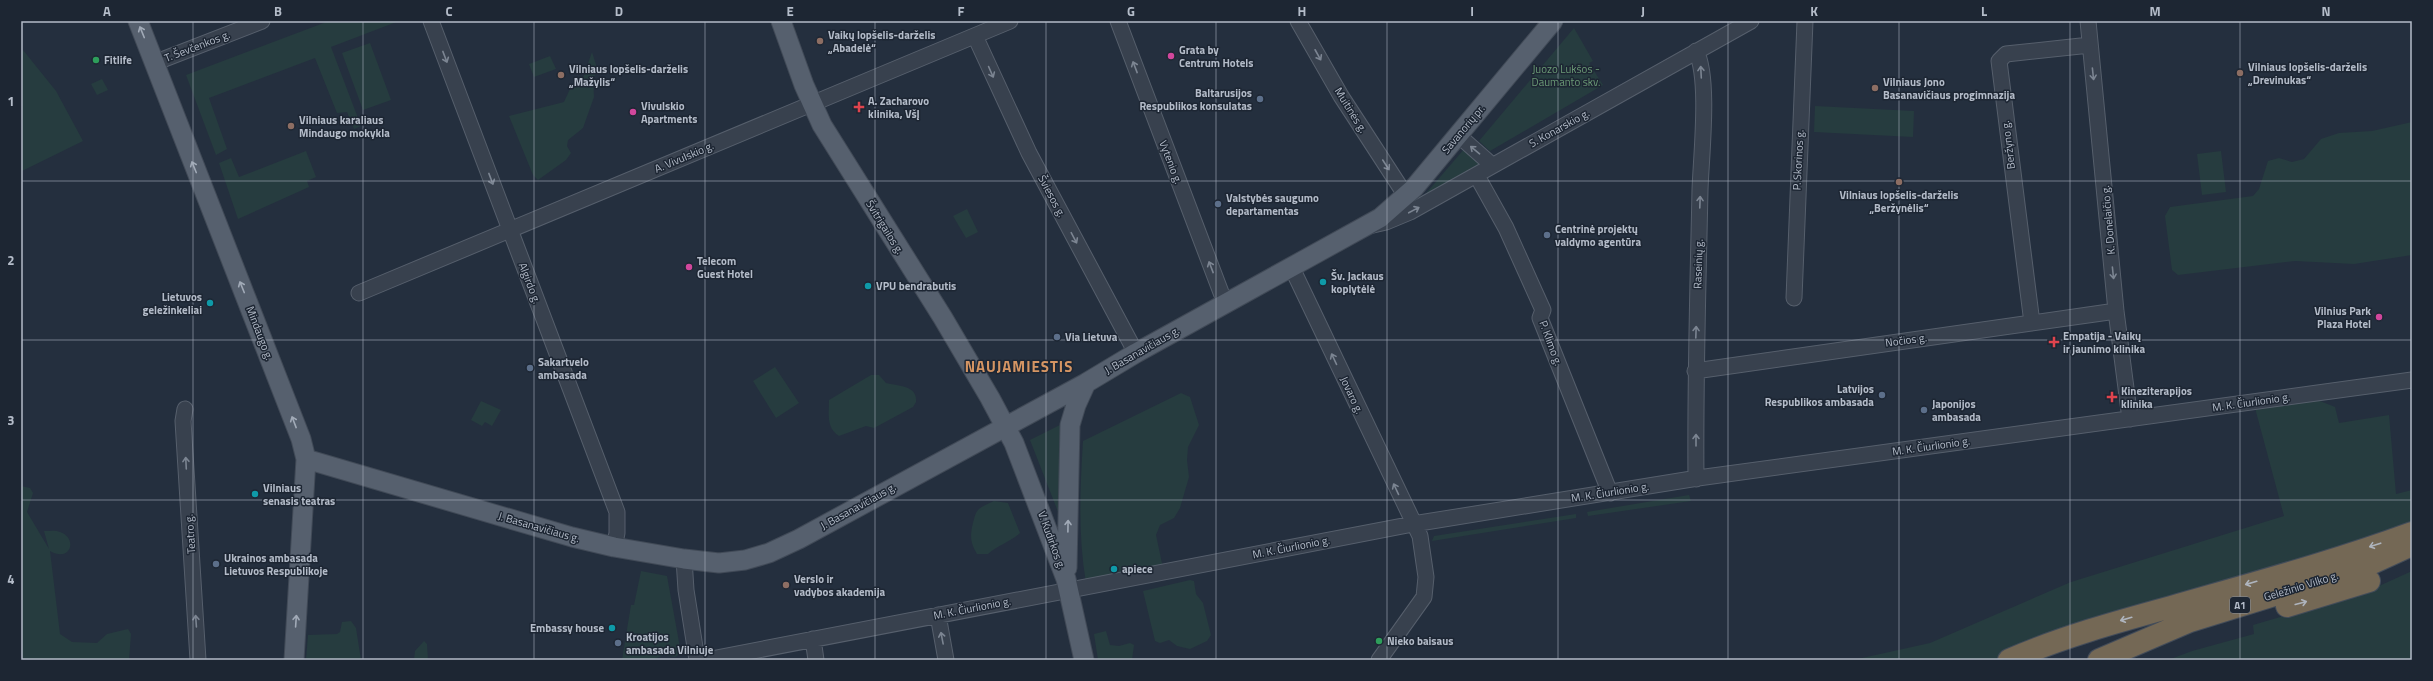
<svg xmlns="http://www.w3.org/2000/svg" width="2433" height="681" font-family="'Titillium Web',sans-serif">
<style>
.green{fill:#263c3f}
.lines{fill:none;stroke-linecap:round;stroke-linejoin:round}
.minor-casing{stroke:#565f6c;stroke-width:17}
.major-casing{stroke:#414a57;stroke-width:21}
.highway-casing{stroke:#434c59;stroke-width:24}
.minor{stroke:#38414e;stroke-width:15}
.major{stroke:#56606e;stroke-width:19}
.highway{stroke:#746855;stroke-width:22}
.oneway{stroke:#a1aab7}
.oneway2{stroke:#7c8592}
.oneway3{stroke:#aeb4bd}
.grid{fill:none;stroke:#b4bcc9;stroke-width:1;stroke-opacity:0.55}
.education-dot{fill:#8d6e63;stroke:#1d2633;stroke-width:1.5}
.hotel-dot{fill:#d1479c;stroke:#1d2633;stroke-width:1.5}
.leisure-dot{fill:#2e9e5b;stroke:#1d2633;stroke-width:1.5}
.service-dot{fill:#5c6f8a;stroke:#1d2633;stroke-width:1.5}
.health-dot{fill:#e0444e;stroke:#1d2633;stroke-width:1.5}
.culture-dot{fill:#0f9aa8;stroke:#1d2633;stroke-width:1.5}
.labels{text-anchor:middle;dominant-baseline:central;stroke-width:3;stroke-linejoin:round;paint-order:stroke}
.shield{fill:#1d2633;stroke:#878f9c;stroke-width:1}
.shield-label{font-size:10px;font-weight:bold;fill:#b4bcc9}
.poi-label{font-size:11px;font-weight:bold;fill:#b4bcc9;stroke:#1d2633;text-anchor:start}
.street-label{font-size:11px;fill:#b4bcc9;stroke:#1d2633}
.park-label{font-size:11px;fill:#6b9a76;stroke:#1d2633}
.district-label{font-size:15px;font-weight:bold;letter-spacing:1px;fill:#d59563;stroke:#1d2633}
.neatline{fill:none;stroke:#b4bcc9;stroke-width:1.5}
.grid-label{font-size:13px;text-anchor:middle;font-weight:bold;fill:#b4bcc9}
</style>
<rect width="100%" height="100%" fill="#242f3e"/>
<path class="green" d="M329 21H399L331 47 361 126 354 129 347 112 337 113 315 58 209 98 227 149 216 155 186 75Z
M1574 28 1593 61 1589 63 1603 85 1490 151 1479 141Z
M370 43 391 100 363 110 342 53Z
M23 50 56 91 83 141 22 171 21 52Z
M592 52 598 71 593 78 594 97 583 128 568 140 567 146 571 153 566 160 538 180 533 175 509 116 564 102 570 89 583 78Z
M550 56 556 69 534 77 529 64Z
M102 79 108 90 97 95 91 84Z
M1815 106 1914 111 1913 137 1814 132Z
M2412 122V255L2354 264 2295 261 2178 275 2172 270 2165 216 2170 207 2253 196 2259 189 2268 161 2279 158 2292 162 2304 159 2321 139 2339 133 2372 131Z
M1465 148 1482 164 1416 205Z
M306 151 316 177 307 181 309 187 238 219 219 163 231 158 239 177Z
M2221 151 2226 192 2202 195 2197 154Z
M967 209 978 232 966 238 953 216Z
M775 367 799 403 776 418 753 381Z
M871 375H879L886 383C897 386 918 385 916 402L913 407 874 428 866 426 839 436C826 428 829 414 829 400Z
M1181 393 1190 397 1199 425 1188 447 1187 460 1189 477 1180 508 1174 518 1160 525 1156 535 1163 568 1086 583C1078 536 1080 489 1083 441Z
M2315 399 2335 407 2339 423 2389 415 2396 494 2412 490V524L2020 648 1997 660H1853L1930 643 2071 582 2284 516 2255 408Z
M481 401 501 410 492 426 485 422 482 426 471 420Z
M1064 423 1062 522 1030 440Z
M21 486 30 488 33 493 27 512 49 549 44 531C49 531 56 530 60 532 78 538 71 563 50 551L60 634 72 642 97 643 107 634 128 629 131 634 129 660H21Z
M1689 495 1691 501 1588 516 1587 512Z
M994 501 1008 503 1020 533C1010 542 998 545 988 554H977C971 544 970 538 972 527 977 508 975 510 994 501Z
M1576 514V518L1432 541 1434 536Z
M641 571 667 576 681 653 675 657 664 655 652 660H622L631 605H634Z
M2412 571V660H2168L2192 651 2254 634 2253 625 2368 591Z
M1190 580 1194 581 1196 594 1203 603 1211 635 1207 641 1190 649 1177 646 1169 640 1160 643 1155 641 1143 591Z
M351 621 356 628 361 660H306L308 635 337 634 340 632 342 622Z
M1106 631 1110 645 1119 646 1130 643 1134 645 1132 660H1098L1094 634Z
M424 641 427 644 428 660H414L415 651Z"/>
<g class="lines">
<defs>
<path id="minor" d="M431 21 617 512V533L614 547
M1118 21 1225 303
M1298 21 1341 96 1406 196
M2088 21 2116 311 2130 419
M975 36 1029 153 1136 353
M1696 51C1710 78 1701 157 1700 190 1698 286 1695 382 1696 479
M154 63 262 21
M1458 135 1492 165
M1477 176 1506 228 1543 310 1540 318 1610 493
M1373 225 1386 222 1410 212 1751 21
M1291 266 1420 536 1426 577 1424 597 1379 660
M359 293 1010 21
M1794 298 1805 21
M2032 323 1999 61 2006 54 2090 45
M1695 371 2116 311
M185 409 183 421 198 660
M684 559 686 590 697 660
M938 615 946 660
M813 639 816 660
M706 660 1413 524 1698 478 2412 380"/>
<path id="major" d="M138 21 301 439 306 459 294 660
M781 21 804 85 822 125 943 318 990 398 1014 443 1066 579 1084 660
M306 459 572 537 614 547 684 559 719 563 745 560 769 553 799 539 1086 383 1136 353 1380 218 1414 188 1553 21
M1067 568 1070 425 1076 405 1086 383"/>
<path id="highway" d="M2287 606 2369 581
M2009 660C2062 637 2116 622 2171 607 2251 584 2333 562 2412 533
M2099 660 2190 621 2361 568 2407 547"/>
</defs>
<use href="#minor" class="minor-casing"/>
<use href="#major" class="major-casing"/>
<use href="#highway" class="highway-casing"/>
<use href="#minor" class="minor"/>
<use href="#major" class="major"/>
<use href="#highway" class="highway"/>
</g>
<defs><path id="oneway-shaft" d="M-6 0H5M1.5-3L5.5 0L1.5 3" fill="none" stroke-width="1.6" stroke-linecap="round" stroke-linejoin="round"/></defs>
<g class="oneway">
<use href="#oneway-shaft" transform="translate(142 32) rotate(-112)"/>
<use href="#oneway-shaft" transform="translate(194 167) rotate(-112)"/>
<use href="#oneway-shaft" transform="translate(242 287) rotate(-112)"/>
<use href="#oneway-shaft" transform="translate(294 422) rotate(-111)"/>
<use href="#oneway-shaft" transform="translate(1068 526) rotate(-89)"/>
<use href="#oneway-shaft" transform="translate(296 621) rotate(-86)"/>
</g>
<g class="oneway2">
<use href="#oneway-shaft" transform="translate(1318 55) rotate(61)"/>
<use href="#oneway-shaft" transform="translate(445 57) rotate(69)"/>
<use href="#oneway-shaft" transform="translate(1135 67) rotate(-111)"/>
<use href="#oneway-shaft" transform="translate(991 72) rotate(66)"/>
<use href="#oneway-shaft" transform="translate(1701 72) rotate(-93)"/>
<use href="#oneway-shaft" transform="translate(2093 74) rotate(84)"/>
<use href="#oneway-shaft" transform="translate(1475 150) rotate(-140)"/>
<use href="#oneway-shaft" transform="translate(1386 165) rotate(57)"/>
<use href="#oneway-shaft" transform="translate(491 179) rotate(69)"/>
<use href="#oneway-shaft" transform="translate(1700 202) rotate(-88)"/>
<use href="#oneway-shaft" transform="translate(1414 210) rotate(-28)"/>
<use href="#oneway-shaft" transform="translate(1074 238) rotate(62)"/>
<use href="#oneway-shaft" transform="translate(1211 267) rotate(-111)"/>
<use href="#oneway-shaft" transform="translate(2113 273) rotate(84)"/>
<use href="#oneway-shaft" transform="translate(1696 332) rotate(-88)"/>
<use href="#oneway-shaft" transform="translate(1334 359) rotate(-115)"/>
<use href="#oneway-shaft" transform="translate(1696 440) rotate(-90)"/>
<use href="#oneway-shaft" transform="translate(186 463) rotate(-93)"/>
<use href="#oneway-shaft" transform="translate(1396 489) rotate(-115)"/>
<use href="#oneway-shaft" transform="translate(196 621) rotate(-94)"/>
<use href="#oneway-shaft" transform="translate(942 638) rotate(-101)"/>
</g>
<g class="oneway3">
<use href="#oneway-shaft" transform="translate(2375 545) rotate(162)"/>
<use href="#oneway-shaft" transform="translate(2251 583) rotate(164)"/>
<use href="#oneway-shaft" transform="translate(2301 603) rotate(-15)"/>
<use href="#oneway-shaft" transform="translate(2126 619) rotate(164)"/>
</g>
<path class="grid" d="M193 21V660M363 21V660M534 21V660M705 21V660M875 21V660M1046 21V660M1216 21V660M1387 21V660M1558 21V660M1728 21V660M1899 21V660M2070 21V660M2240 21V660M21 181H2412M21 340H2412M21 500H2412"/>
<g class="education-dot">
<circle cx="820" cy="41" r="4"/>
<circle cx="2240" cy="73" r="4"/>
<circle cx="561" cy="75" r="4"/>
<circle cx="1875" cy="88" r="4"/>
<circle cx="291" cy="126" r="4"/>
<circle cx="1899" cy="182" r="4"/>
<circle cx="786" cy="585" r="4"/>
</g>
<g class="hotel-dot">
<circle cx="1171" cy="56" r="4"/>
<circle cx="633" cy="112" r="4"/>
<circle cx="689" cy="267" r="4"/>
<circle cx="2379" cy="317" r="4"/>
</g>
<g class="leisure-dot">
<circle cx="96" cy="60" r="4"/>
<circle cx="1379" cy="641" r="4"/>
</g>
<g class="service-dot">
<circle cx="1260" cy="99" r="4"/>
<circle cx="1218" cy="204" r="4"/>
<circle cx="1547" cy="235" r="4"/>
<circle cx="1057" cy="337" r="4"/>
<circle cx="530" cy="368" r="4"/>
<circle cx="1882" cy="395" r="4"/>
<circle cx="1924" cy="410" r="4"/>
<circle cx="216" cy="564" r="4"/>
<circle cx="618" cy="643" r="4"/>
</g>
<g class="health-dot">
<path d="M857 101h4v4h4v4h-4v4h-4v-4h-4v-4h4z"/>
<path d="M2052 336h4v4h4v4h-4v4h-4v-4h-4v-4h4z"/>
<path d="M2110 391h4v4h4v4h-4v4h-4v-4h-4v-4h4z"/>
</g>
<g class="culture-dot">
<circle cx="1323" cy="282" r="4"/>
<circle cx="868" cy="286" r="4"/>
<circle cx="210" cy="303" r="4"/>
<circle cx="255" cy="494" r="4"/>
<circle cx="1114" cy="569" r="4"/>
<circle cx="612" cy="628" r="4"/>
</g>
<g class="labels">
<rect class="shield" x="2230" y="597" width="20" height="16" rx="3"/>
<g class="shield-label">
<text x="2240" y="605">A1</text>
</g>
<g class="poi-label">
<text x="828" y="35">Vaikų lopšelis-darželis<tspan x="828" dy="13">„Abadelė“</tspan></text>
<text x="1179" y="50">Grata by<tspan x="1179" dy="13">Centrum Hotels</tspan></text>
<text x="104" y="60">Fitlife</text>
<text x="2248" y="67">Vilniaus lopšelis-darželis<tspan x="2248" dy="13">„Drevinukas“</tspan></text>
<text x="569" y="69">Vilniaus lopšelis-darželis<tspan x="569" dy="13">„Mažylis“</tspan></text>
<text x="1883" y="82">Vilniaus Jono<tspan x="1883" dy="13">Basanavičiaus progimnazija</tspan></text>
<text x="1252" y="93" text-anchor="end">Baltarusijos<tspan x="1252" dy="13">Respublikos konsulatas</tspan></text>
<text x="868" y="101">A. Zacharovo<tspan x="868" dy="13">klinika, VšĮ</tspan></text>
<text x="641" y="106">Vivulskio<tspan x="641" dy="13">Apartments</tspan></text>
<text x="299" y="120">Vilniaus karaliaus<tspan x="299" dy="13">Mindaugo mokykla</tspan></text>
<text x="1899" y="195" text-anchor="middle">Vilniaus lopšelis-darželis<tspan x="1899" dy="13">„Beržynėlis“</tspan></text>
<text x="1226" y="198">Valstybės saugumo<tspan x="1226" dy="13">departamentas</tspan></text>
<text x="1555" y="229">Centrinė projektų<tspan x="1555" dy="13">valdymo agentūra</tspan></text>
<text x="697" y="261">Telecom<tspan x="697" dy="13">Guest Hotel</tspan></text>
<text x="1331" y="276">Šv. Jackaus<tspan x="1331" dy="13">koplytėlė</tspan></text>
<text x="876" y="286">VPU bendrabutis</text>
<text x="202" y="297" text-anchor="end">Lietuvos<tspan x="202" dy="13">geležinkeliai</tspan></text>
<text x="2371" y="311" text-anchor="end">Vilnius Park<tspan x="2371" dy="13">Plaza Hotel</tspan></text>
<text x="2063" y="336">Empatija - Vaikų<tspan x="2063" dy="13">ir jaunimo klinika</tspan></text>
<text x="1065" y="337">Via Lietuva</text>
<text x="538" y="362">Sakartvelo<tspan x="538" dy="13">ambasada</tspan></text>
<text x="1874" y="389" text-anchor="end">Latvijos<tspan x="1874" dy="13">Respublikos ambasada</tspan></text>
<text x="2121" y="391">Kineziterapijos<tspan x="2121" dy="13">klinika</tspan></text>
<text x="1932" y="404">Japonijos<tspan x="1932" dy="13">ambasada</tspan></text>
<text x="263" y="488">Vilniaus<tspan x="263" dy="13">senasis teatras</tspan></text>
<text x="224" y="558">Ukrainos ambasada<tspan x="224" dy="13">Lietuvos Respublikoje</tspan></text>
<text x="1122" y="569">apiece</text>
<text x="794" y="579">Verslo ir<tspan x="794" dy="13">vadybos akademija</tspan></text>
<text x="604" y="628" text-anchor="end">Embassy house</text>
<text x="626" y="637">Kroatijos<tspan x="626" dy="13">ambasada Vilniuje</tspan></text>
<text x="1387" y="641">Nieko baisaus</text>
</g>
<g class="street-label">
<text transform="translate(197 46) rotate(-21)">T. Ševčenkos g.</text>
<text transform="translate(1351 110) rotate(58)">Muitinės g.</text>
<text transform="translate(1559 128) rotate(-29)">S. Konarskio g.</text>
<text transform="translate(1463 129) rotate(-50)">Savanorių pr.</text>
<text transform="translate(2008 145) rotate(-97)">Beržyno g.</text>
<text transform="translate(684 157) rotate(-23)">A. Vivulskio g.</text>
<text transform="translate(1798 160) rotate(-87)">P. Skorinos g.</text>
<text transform="translate(1171 162) rotate(69)">Vytenio g.</text>
<text transform="translate(1052 196) rotate(62)">Šviesos g.</text>
<text transform="translate(2108 220) rotate(-95)">K. Donelaičio g.</text>
<text transform="translate(885 227) rotate(58)">Švitrigailos g.</text>
<text transform="translate(1698 264) rotate(-88)">Raseinių g.</text>
<text transform="translate(530 283) rotate(69)">Algirdo g.</text>
<text transform="translate(260 333) rotate(69)">Mindaugo g.</text>
<text transform="translate(1906 340) rotate(-8)">Nočios g.</text>
<text transform="translate(1551 343) rotate(70)">P. Klimo g.</text>
<text transform="translate(1142 350) rotate(-30)">J. Basanavičiaus g.</text>
<text transform="translate(1352 395) rotate(65)">Jovaro g.</text>
<text transform="translate(2251 402) rotate(-8)">M. K. Čiurlionio g.</text>
<text transform="translate(1931 446) rotate(-8)">M. K. Čiurlionio g.</text>
<text transform="translate(1610 492) rotate(-9)">M. K. Čiurlionio g.</text>
<text transform="translate(858 506) rotate(-29)">J. Basanavičiaus g.</text>
<text transform="translate(539 527) rotate(16)">J. Basanavičiaus g.</text>
<text transform="translate(190 534) rotate(-94)">Teatro g.</text>
<text transform="translate(1052 540) rotate(70)">V. Kudirkos g.</text>
<text transform="translate(1291 547) rotate(-11)">M. K. Čiurlionio g.</text>
<text transform="translate(2301 586) rotate(-17)">Geležinio Vilko g.</text>
<text transform="translate(972 608) rotate(-11)">M. K. Čiurlionio g.</text>
</g>
<g class="park-label">
<text x="1566" y="69">Juozo Lukšos -<tspan x="1566" dy="13">Daumanto skv.</tspan></text>
</g>
<g class="district-label">
<text x="1019" y="366">NAUJAMIESTIS</text>
</g>
</g>
<rect width="2433" height="681" fill="none" stroke="#1d2633" stroke-width="44"/>
<rect x="22" y="22" width="2389" height="637" class="neatline"/>
<g class="grid-label">
<text x="107" y="16">A</text>
<text x="278" y="16">B</text>
<text x="449" y="16">C</text>
<text x="619" y="16">D</text>
<text x="790" y="16">E</text>
<text x="961" y="16">F</text>
<text x="1131" y="16">G</text>
<text x="1302" y="16">H</text>
<text x="1472" y="16">I</text>
<text x="1643" y="16">J</text>
<text x="1814" y="16">K</text>
<text x="1984" y="16">L</text>
<text x="2155" y="16">M</text>
<text x="2326" y="16">N</text>
<text x="11" y="106">1</text>
<text x="11" y="265">2</text>
<text x="11" y="425">3</text>
<text x="11" y="584">4</text>
</g>
</svg>
